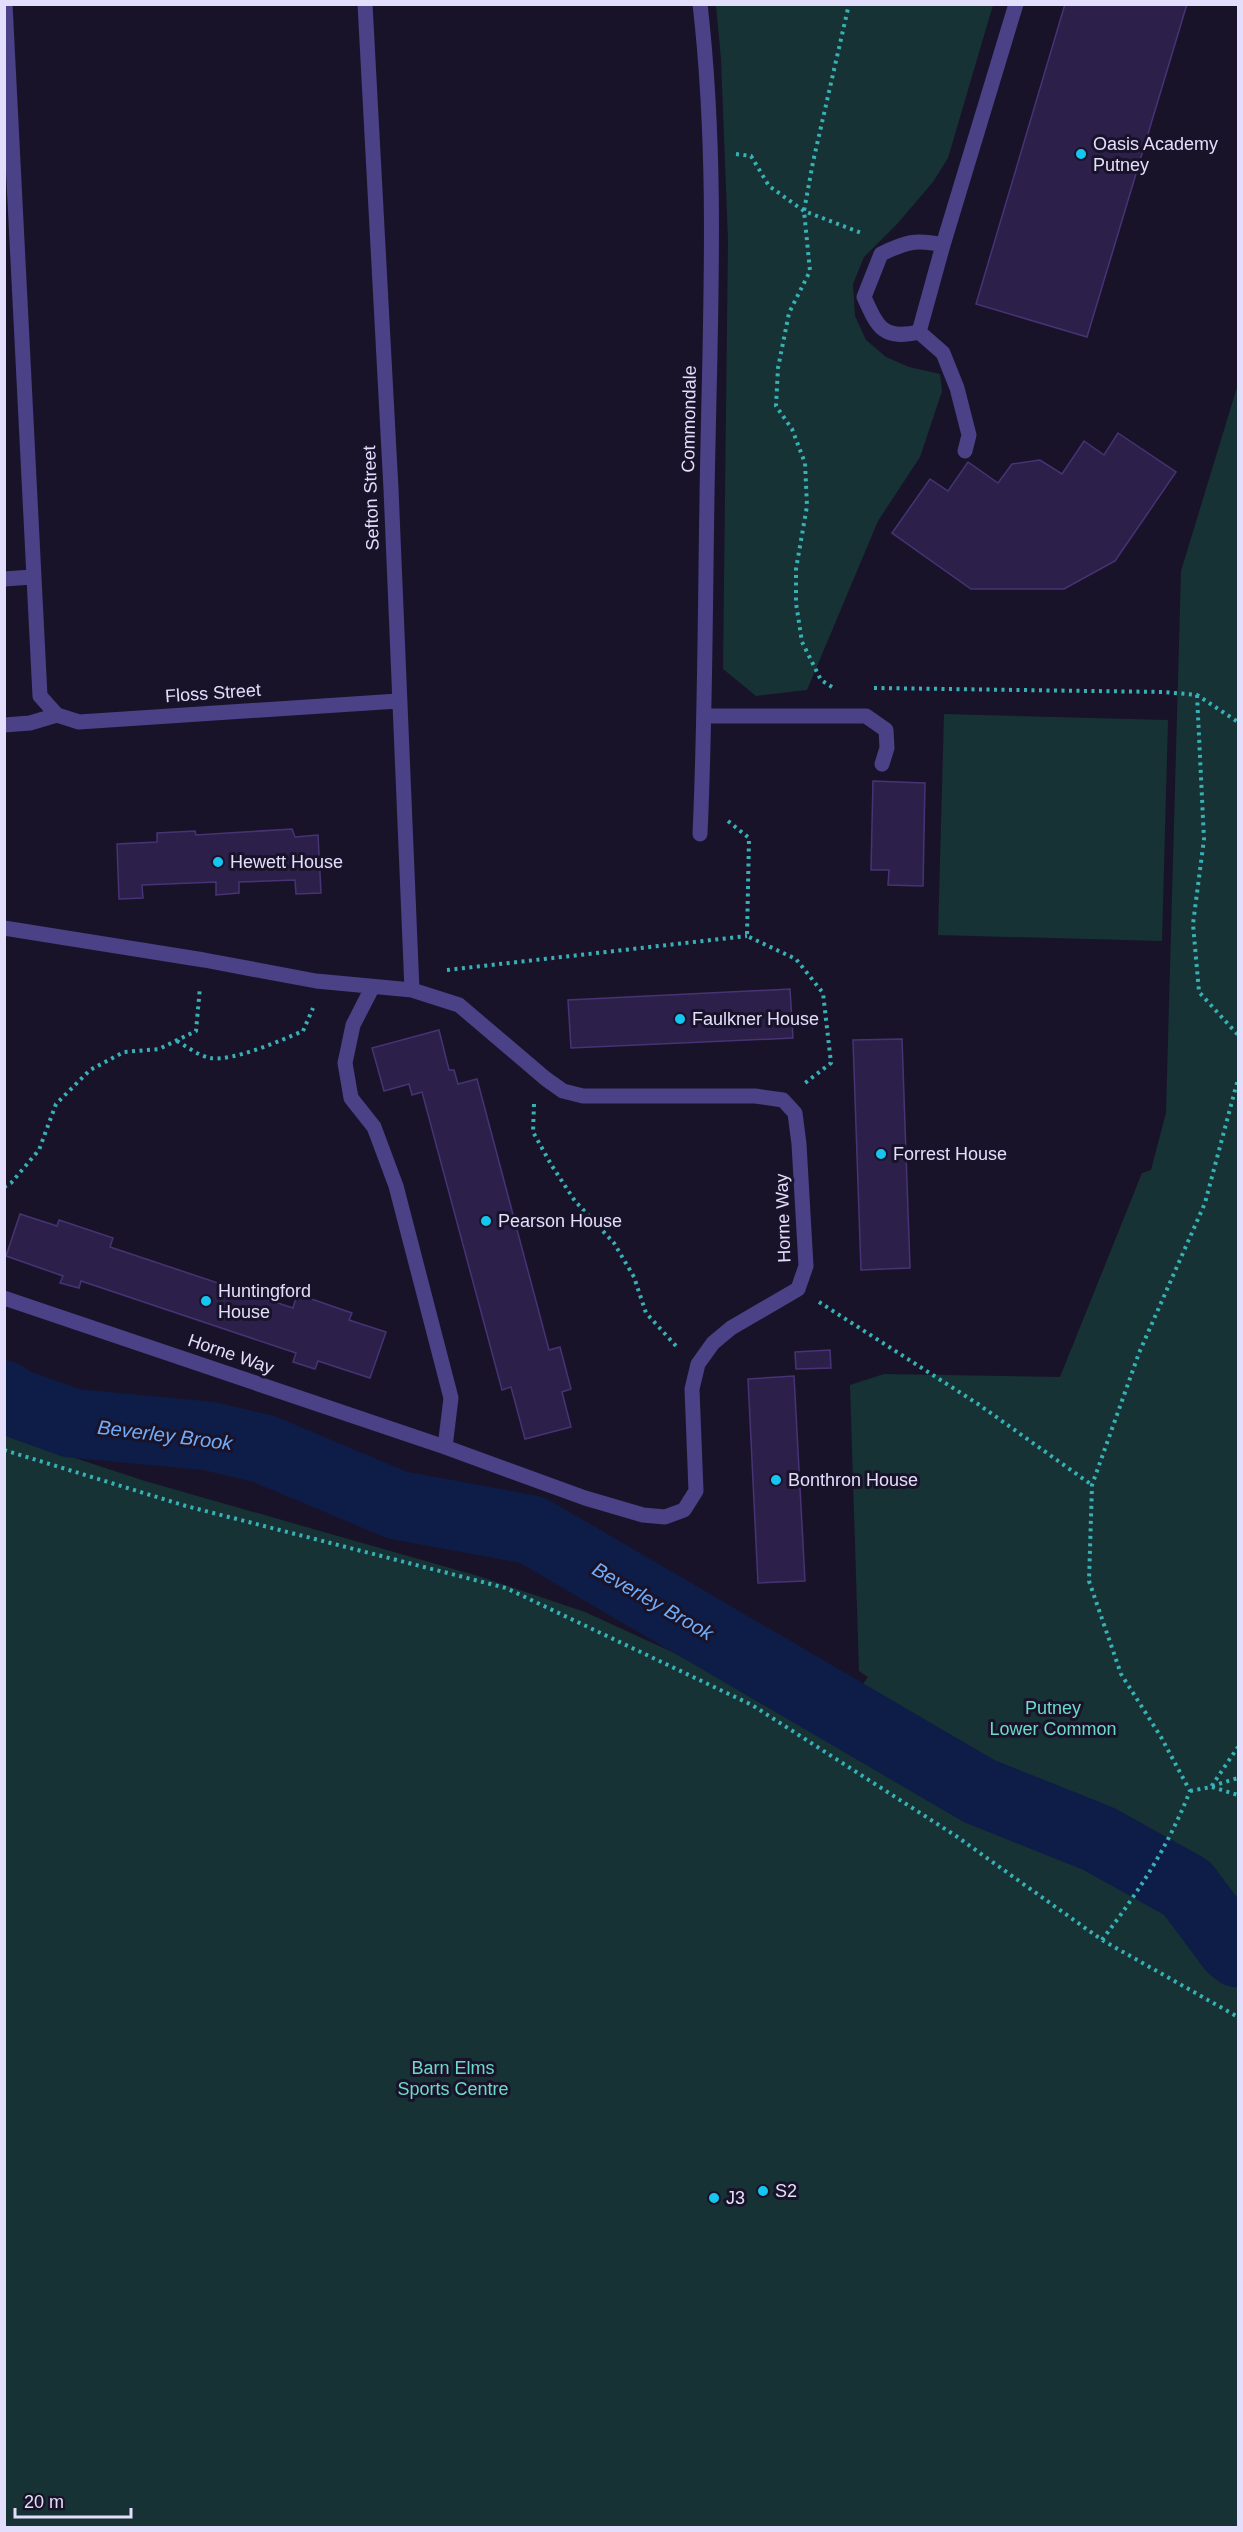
<svg xmlns="http://www.w3.org/2000/svg" width="1243" height="2532" font-family="Helvetica,sans-serif">
<style>
.green{fill:#163234}
.lines{fill:none;stroke-linecap:round;stroke-linejoin:round}
.river{stroke:#0e1d47;stroke-width:69}
.building{fill:#2c204a;stroke:#473374;stroke-width:1.5}
.path{stroke:#38b1b6;stroke-width:4;stroke-dasharray:3 4.5;stroke-linecap:butt}
.minor{stroke:#4a4186;stroke-width:15}
.poi-dot{fill:#15c6f1;stroke:#19132a;stroke-width:2}
.labels{text-anchor:middle;dominant-baseline:central;stroke-width:6;stroke-linejoin:round;paint-order:stroke}
.poi-label{font-size:18px;fill:#e4defd;stroke:#19132a;text-anchor:start}
.street-label{font-size:18px;fill:#e4defd;stroke:#19132a}
.park-label{font-size:18px;fill:#6cdaca;stroke:#19132a}
.water-label{font-size:20px;font-style:italic;fill:#72acf7;stroke:#19132a}
</style>
<rect width="100%" height="100%" fill="#19132a"/>
<path class="green" d="M716 5H993L948 158 933 182 898 223 864 257 853 284 855 316 866 340 886 357 909 367 940 374 942 391 920 457 878 521 807 690 756 696 723 669 728 240 721 59Z
M1238 384V2527H5V1435L145 1481 478 1576 585 1612 705 1667 781 1705 828 1735 868 1677 859 1671 850 1385 884 1374 1060 1377 1142 1173 1151 1170 1166 1113 1181 571Z
M944 714 1168 720 1162 941 938 935Z"/>
<g class="lines">
<path class="river" d="M4 1395 13 1402 71 1423 209 1436 264 1449 397 1505 532 1530 979 1791 1099 1839 1187 1888 1231 1947 1238 1953"/>
</g>
<path class="building" d="M1065 4H1187L1087 337 976 304Z
M1118 433 1176 472 1115 561 1064 589H971L892 533 930 479 948 491 968 462 998 483 1012 464 1040 460 1062 474 1084 441 1104 455Z
M873 781 925 783 923 886 888 885 889 870H871Z
M292 829 295 837 318 835 321 893 296 894 295 880 239 882V893L216 895V882L142 885 143 898 119 899 117 844 157 842V833L195 831 196 835Z
M790 989 793 1038 571 1048 568 1000Z
M439 1030 449 1070H454L458 1084 477 1079 549 1350 560 1347 571 1389 562 1392 571 1427 525 1439 511 1387 502 1390 422 1092 412 1095 409 1084 384 1091 372 1048Z
M902 1039 910 1268 861 1270 853 1040Z
M20 1214 57 1226 59 1220 113 1238 110 1247 293 1308 297 1294 352 1313 349 1320 386 1332 370 1378 318 1361 315 1369 293 1362 296 1353 81 1281 79 1288 60 1283 63 1276 6 1256Z
M830 1350 831 1368 796 1369 795 1352Z
M794 1376 805 1581 758 1583 748 1379Z"/>
<g class="lines">
<path class="path" d="M736 154 751 156 769 186 804 211 864 234
M832 687 821 680 802 642 796 603V569L807 506 805 463 792 429 776 406 778 368 789 313 810 271 804 211 813 162 849 4
M874 688 1164 692 1197 695 1238 722
M1197 695 1204 839 1193 924 1199 992 1238 1035
M728 821 749 838 747 936 796 959 823 993 831 1063 805 1083
M447 970 747 936
M177 1041C186 1046 199 1056 210 1058 232 1062 282 1040 303 1031L313 1008
M534 1104 533 1132 552 1166 575 1201 614 1243 634 1277 646 1313 677 1347
M4 1187 11 1183 39 1150 56 1104 90 1070 124 1052 159 1049 196 1031 200 987
M819 1302 978 1404 1092 1485
M4 1450 186 1506 506 1588 752 1705 956 1836 1102 1940 1238 2017
M1212 1786 1238 1778
M1212 1787 1238 1795
M1190 1791 1211 1787 1238 1747
M1102 1940C1139 1891 1167 1849 1190 1791L1161 1737 1121 1674 1089 1581 1092 1485 1139 1353 1205 1203 1238 1079"/>
<path class="minor" d="M5 4 40 696 57 715 79 722 398 701
M365 4 391 489 412 990
M943 245C915 239 906 242 881 254L864 297C878 328 883 340 919 332L943 353 957 388 969 435 965 451
M919 332 943 245 1016 4
M4 579 32 577
M705 716H866L886 730 887 748 882 764
M4 725 30 723 57 715
M700 834C706 704 705 574 708 444 711 297 717 151 700 4
M4 928 204 960 316 981 412 990 459 1005 546 1079 563 1091 583 1096H755L783 1100 795 1113 799 1144 806 1266 798 1289 731 1328 713 1343 698 1364 692 1389 696 1491 684 1510 665 1517 643 1515 585 1498 445 1447 4 1298
M372 988 353 1025 345 1063 351 1098 374 1127 396 1186 451 1398 445 1447"/>
</g>
<g class="poi-dot">
<circle cx="1081" cy="154" r="6"/>
<circle cx="218" cy="862" r="6"/>
<circle cx="680" cy="1019" r="6"/>
<circle cx="881" cy="1154" r="6"/>
<circle cx="486" cy="1221" r="6"/>
<circle cx="206" cy="1301" r="6"/>
<circle cx="776" cy="1480" r="6"/>
<circle cx="763" cy="2191" r="6"/>
<circle cx="714" cy="2198" r="6"/>
</g>
<g class="labels">
<g class="poi-label">
<text x="1093" y="144">Oasis Academy<tspan x="1093" dy="21">Putney</tspan></text>
<text x="230" y="862">Hewett House</text>
<text x="692" y="1019">Faulkner House</text>
<text x="893" y="1154">Forrest House</text>
<text x="498" y="1221">Pearson House</text>
<text x="218" y="1291">Huntingford<tspan x="218" dy="21">House</tspan></text>
<text x="788" y="1480">Bonthron House</text>
<text x="775" y="2191">S2</text>
<text x="726" y="2198">J3</text>
</g>
<g class="street-label">
<text transform="translate(689 419) rotate(-89)">Commondale</text>
<text transform="translate(371 498) rotate(-92)">Sefton Street</text>
<text transform="translate(213 693) rotate(-4)">Floss Street</text>
<text transform="translate(783 1218) rotate(-92)">Horne Way</text>
<text transform="translate(231 1354) rotate(19)">Horne Way</text>
</g>
<g class="park-label">
<text x="1053" y="1708">Putney<tspan x="1053" dy="21">Lower Common</tspan></text>
<text x="453" y="2068">Barn Elms<tspan x="453" dy="21">Sports Centre</tspan></text>
</g>
<g class="water-label">
<text transform="translate(165 1435) rotate(7)">Beverley Brook</text>
<text transform="translate(653 1601) rotate(30)">Beverley Brook</text>
</g>
</g>
<rect width="1243" height="2532" fill="none" stroke="#e4defd" stroke-width="12"/>
<path d="M15 2508v9h116v-9" fill="none" stroke="#e4defd" stroke-width="3"/>
<text x="24" y="2508" font-size="18" fill="#e4defd" stroke="#19132a" stroke-width="4.5" paint-order="stroke">20 m</text>
</svg>
